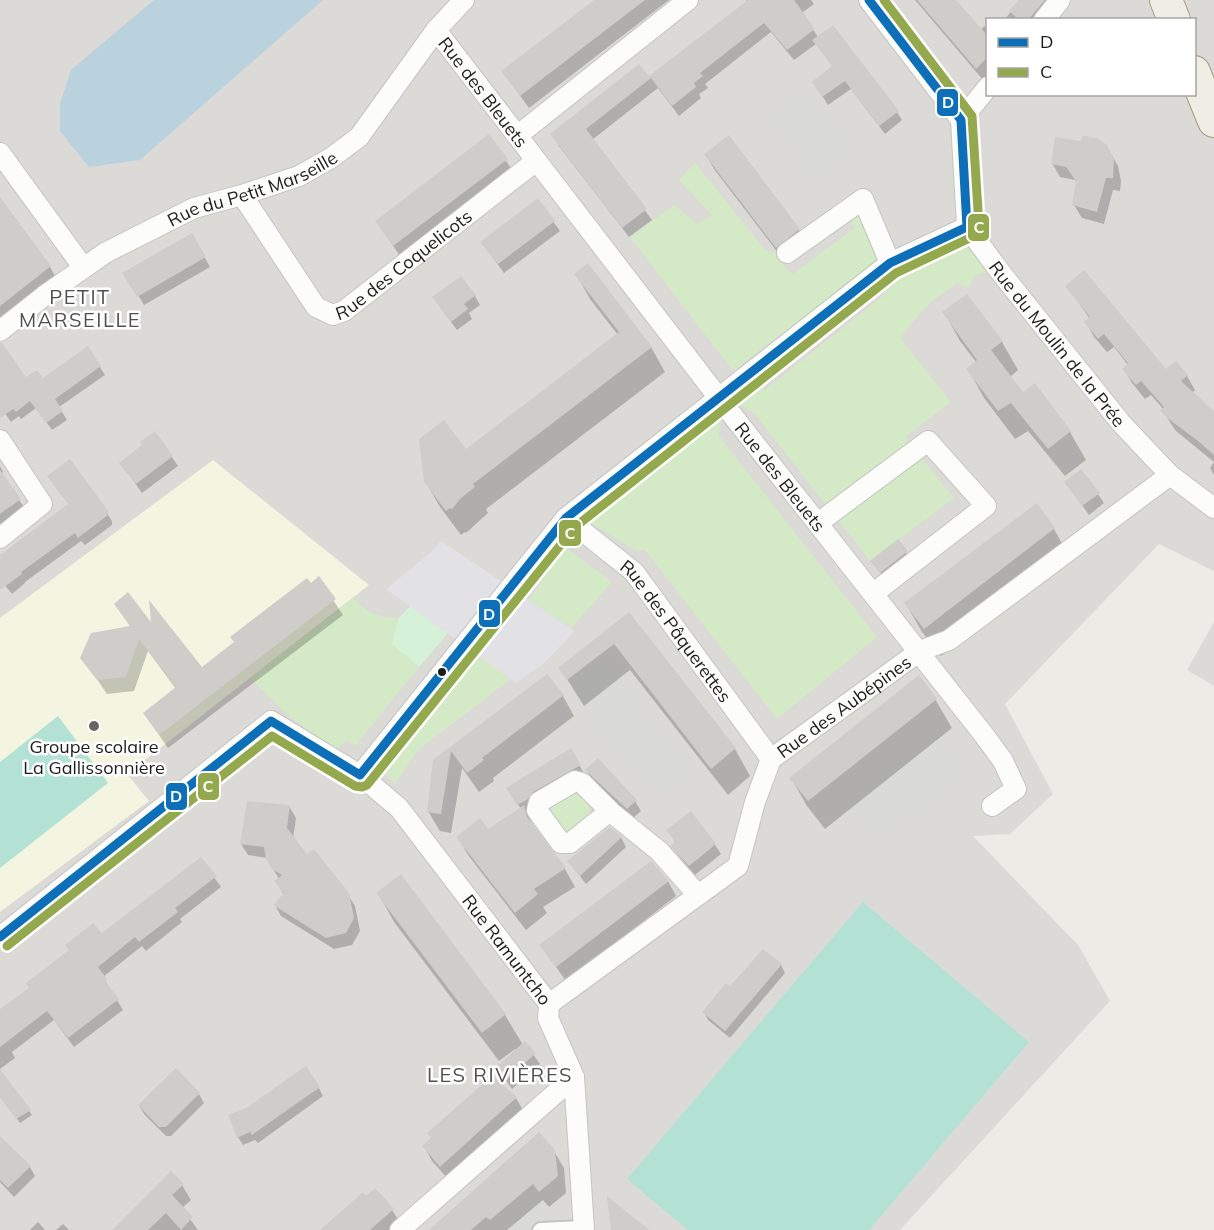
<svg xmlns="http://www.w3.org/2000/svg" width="1214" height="1230" font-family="Mulish,sans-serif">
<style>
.residential{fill:#dbdad7;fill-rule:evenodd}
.education{fill:#f3f5e1}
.grass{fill:#d4e9c6}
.park{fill:#d5f2d9}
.pitch{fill:#b3e2d4}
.parking{fill:#dadad7}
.plaza{fill:#e2e1e5}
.water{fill:#bad1de}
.shadow{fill:#0003}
.building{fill:#cecdc9}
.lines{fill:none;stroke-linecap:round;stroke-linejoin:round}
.lane-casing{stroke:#c4c4c2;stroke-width:14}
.street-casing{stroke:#c4c4c2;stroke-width:22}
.primary-casing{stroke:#a19c84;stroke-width:34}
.lane{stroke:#fcfcfb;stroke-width:10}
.street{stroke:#fcfcfb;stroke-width:20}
.primary{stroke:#f0ede4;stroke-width:32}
.bus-1-casing{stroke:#fff;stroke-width:14}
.bus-2-casing{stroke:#fff;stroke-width:14}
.bus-1{stroke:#0c6fb8;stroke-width:9}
.bus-2{stroke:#94a84e;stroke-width:9}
.bus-dot{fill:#1d1d1d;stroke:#fff;stroke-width:2}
.poi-dot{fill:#656563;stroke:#fff;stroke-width:2}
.labels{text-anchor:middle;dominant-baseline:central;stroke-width:5;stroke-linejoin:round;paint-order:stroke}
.street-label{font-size:18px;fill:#1d1d1d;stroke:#fff}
.poi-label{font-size:18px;fill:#1d1d1d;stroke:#fff}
.neighbourhood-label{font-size:20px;letter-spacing:1.5px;fill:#505050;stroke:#fff}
.line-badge{stroke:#fff;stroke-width:2}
.badge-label{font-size:16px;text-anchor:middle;font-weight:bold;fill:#fff}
</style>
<rect width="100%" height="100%" fill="#ecebe6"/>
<path class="residential" d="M0 0H1214V571L1159 544 1005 704 1053 794 1010 834 973 836 1078 945 1110 1001 900 1230H0ZM988 20H1194V94H988Z
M1214 622V686L1187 670Z"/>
<path class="education" d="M213 460 369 585 127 774 149 801 0 912V618Z"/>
<path class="grass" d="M695 163 766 251 787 253 784 266 793 274 855 228 846 211 858 215 877 261 733 371 630 237 674 205 697 224 712 215 679 180Z
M946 237 956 250 966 246 989 272 975 275 968 288 957 283 926 306 900 338 951 402 905 437 954 498 870 561 755 414 742 406 726 391 752 371 765 390 885 294 871 278Z
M705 408 720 425 719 436 877 637 777 719 645 550H635L586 520 599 492Z
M562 545 612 582 571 628 529 600 554 563 548 559Z
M353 598 370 613 398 619 392 644 419 667 355 746 347 740 337 749C303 731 277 705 250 678Z
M477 654 511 679 418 750 395 784 381 768Z
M574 792C583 796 591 804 590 814L569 832H565L551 810 553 805Z"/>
<path class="park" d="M410 606 448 633 419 667 392 644 398 619Z"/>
<path class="pitch" d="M58 716 108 783 0 868V762Z
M863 902 1029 1042 869 1230H688L627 1179Z"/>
<path class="parking" d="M806 82 856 151 813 182 765 113Z
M606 659 694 773 659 796 632 760 624 766 565 688Z
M936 735 968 776 878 841 846 803Z
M547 1201 549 1230H498L525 1204Z"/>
<path class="plaza" d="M441 541 575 631 543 664 516 683 386 589 431 552Z"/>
<path class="water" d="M154 0H323L140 160 89 167 60 131V104L71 70Z"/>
<path class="shadow" d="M597 0H669L529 108 503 72Z
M746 0H811L814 4 802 13 818 37 897 112 902 120 885 134 851 89 828 105 819 91 837 71 816 44 794 60 771 32 705 84 708 88 699 94 701 98 679 116 658 88 592 140 652 220 629 237 558 145 748 2Z
M915 0H954L981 30 984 26 988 30V76L983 80Z
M1021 0H1062L1044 20H1004Z
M489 136 515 174 402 259 377 222Z
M1110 152 1118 166 1121 181 1120 191 1113 190 1104 224 1082 218 1074 205 1078 184 1075 180 1060 177 1052 163Z
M706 155 799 230 807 244 785 262 714 169Z
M0 199 50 267 58 281 7 322 2 316 0 317Z
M538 200 560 231 504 273 488 251Z
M192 235 210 267 144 305 125 273Z
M576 274 651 347 665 372 486 509 488 513 466 533 465 532 461 535 440 507 425 481 618 335 590 299Z
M1067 286 1166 371 1187 376 1195 390 1192 393 1214 413V462L1176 431 1162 410 1163 409 1151 395 1145 399 1132 383 1124 369 1128 365 1114 347 1107 352 1094 337 1086 322 1090 319Z
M475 296 480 305 469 313 472 319 457 330 440 307Z
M944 312 1002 342 1018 370 1010 377 1022 394 1035 385 1070 432 1086 460 1065 476 1028 431 1015 439 984 398 968 369 976 362 960 341Z
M0 362 26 380H42L100 367 105 375 59 407 67 420 52 430 36 408 21 419 19 416 11 422 0 406Z
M155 433 178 466 142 493 121 463 144 446Z
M1214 462V475L1210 468Z
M0 466 3 472 1 474 26 510 0 530Z
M1066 482 1098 494 1104 503 1089 515Z
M1036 505 1054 529 1070 558 941 656 922 632 906 604Z
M107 513 112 521V525L85 545 81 541 25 582V583L12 594 0 579V557Z
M898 541 912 561 887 582 872 561Z
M319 579 343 615 168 748 144 713 176 689 148 651 134 691 107 694 82 657 131 628 116 604 153 627 202 669Z
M628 614 735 749 750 776 728 795 630 670 584 706 560 668Z
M546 676 563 696 574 716 493 778 494 781 479 792 462 768 451 833 440 831 428 811 434 761Z
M935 699 952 728 825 829 807 806 791 778Z
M570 750 585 775 526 812 535 830 565 869 575 887 543 907 547 913 526 930 468 855 458 837 487 831 521 809 508 789Z
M587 770 635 801 641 811 633 818 592 780Z
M289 806 296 818 293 839 307 856 343 887 355 906 360 931 352 945 334 949 281 916 275 905 284 895 276 881 279 879 267 858 248 855 241 844Z
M668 830 715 845 721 854 695 875 678 855 672 846 676 843Z
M621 837 626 847 586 884 569 862Z
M201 859 221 887 180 919 182 922 146 951 142 946 103 977 123 1010 74 1047 54 1020 12 1052 15 1058 0 1069V1011Z
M400 876 505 1015 523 1045 525 1043 540 1064 512 1089 497 1068 517 1051 515 1049 499 1061 394 922 378 893Z
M668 881 676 896 566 981 541 946Z
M781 965 785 973 730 1038 708 1020 704 1012 730 988Z
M319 1088 323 1096 258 1143 255 1140 243 1145 238 1137Z
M199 1094 204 1103 171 1136H166L145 1115 139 1106Z
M516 1098 524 1112 450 1181 432 1161 424 1146Z
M4 1101 29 1111 32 1115 20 1123Z
M0 1148 30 1167 35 1176 14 1197 0 1182Z
M554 1151 564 1168 566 1193 549 1207 543 1200 507 1230H432Z
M182 1185 191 1200 182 1208 198 1230H119Z
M366 1198 392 1210 401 1224 395 1230H323Z
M38 1222 45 1230H30Z
M63 1224 69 1230H56Z"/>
<path class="building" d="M594 0H645L520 96 501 71Z
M748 0H794L815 29 787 50 764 23 700 73 703 76 694 83 696 87 672 106 651 78 586 129 647 209 622 228 550 134 639 64 649 76Z
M917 0H956L987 35V58L976 69Z
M1019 0H1045L1028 20H1019L1009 11Z
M833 25 899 111 879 126 845 81 822 97 812 82 832 66 812 40Z
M489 134 508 159 393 246 375 221Z
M729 135 800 229 776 248 704 154Z
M1083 136 1097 138 1107 145 1114 160 1113 178H1106L1097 212 1072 205 1076 181 1066 167 1051 164 1055 137 1080 141Z
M0 197 51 266 0 306Z
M538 198 555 221 498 264 480 242Z
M192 233 206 257 137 297 122 273Z
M588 263 652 347 473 484 475 487 461 498 452 509 450 508 446 511 424 482 419 439 444 420 466 449 619 332 574 274Z
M1084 270 1166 369 1176 361 1188 375 1181 381 1214 411V455L1198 441 1166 417 1160 410 1164 407 1141 381 1136 385 1122 369 1128 363 1104 334 1098 339 1084 322 1090 317 1065 286Z
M461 276 476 295 464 304 468 309 451 322 432 297Z
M967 294 1003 341 991 350 1023 392 1035 383 1071 431 1048 449 1011 403 998 411 966 369 977 360 942 312Z
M0 343H2L26 377 37 370 43 378 88 346 101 366 55 399 63 411 46 423 30 401 16 412 13 409 0 418Z
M155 431 173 456 136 484 119 463 142 445 140 442Z
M70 459 109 512 106 514 108 515 78 538 75 533 21 572 22 574 0 590V555L68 504 47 476Z
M1081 469 1100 493 1082 506 1064 482Z
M0 470 21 499 0 514Z
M1037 503 1055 528 924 629 904 603Z
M898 539 908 551 880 573 870 561Z
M319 576 336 599 159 735 143 713 176 687 139 639 126 677 97 680 80 658 91 633 130 626 114 604 128 592 151 622 149 600 202 667 234 642 230 637 307 578 311 583Z
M629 612 736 748 711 769 614 644 567 680 558 668Z
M547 674 564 695 482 758 484 760 467 773 451 751 441 814 427 812 433 760Z
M919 675 937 699 808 801 789 778Z
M571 748 581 765 533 792 528 799 517 805 506 788Z
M598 758 637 800 627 809 585 770Z
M247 801 290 805 287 828 307 854 314 849 349 893 354 918 346 933 326 938 273 905 284 893 274 881 282 875 272 869 266 859 264 847 240 844Z
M524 805 527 817 566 868 534 889 538 894 515 913 456 837 480 818 488 829Z
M691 811 716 844 689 866 670 846 676 842 666 830Z
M610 827 622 837 580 876 567 861Z
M201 857 217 876 175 908 178 912 139 942 135 937 98 967 107 979 105 981 119 999 68 1038 47 1011 0 1047V1009L29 988 26 983 69 950 65 945 93 923 102 933Z
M651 861 669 881 556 967 539 945Z
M401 874 506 1014 482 1033 376 893Z
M763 949 782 964 725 1031 702 1012 726 983 730 986Z
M525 1041 536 1053 506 1080 495 1068Z
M306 1066 320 1087 252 1135 250 1132 237 1138 228 1115 246 1108Z
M176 1068 200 1093 166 1127H159L138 1105Z
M0 1069 31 1110 16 1119 0 1097Z
M492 1076 517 1097 440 1167 422 1146 431 1138 427 1133Z
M539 1132 555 1150 558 1176 539 1192 533 1184 490 1220 486 1217 471 1230H429Z
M0 1136 31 1166 8 1188 0 1180Z
M171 1171 184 1184 172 1195 193 1217 181 1230 166 1213 148 1230H112Z
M375 1188 394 1209 370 1230H320L363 1192 366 1196Z
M607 1196 649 1230H611Z"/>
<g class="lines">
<defs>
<path id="lane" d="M538 1230 540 1228 583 1226"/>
<g id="street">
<path id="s1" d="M869 0 961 120 967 227 1001 273 1121 423 1170 475 1214 508"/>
<path d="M1044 20 1060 0"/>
<path id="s2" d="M436 30 718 397 984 735 1003 761 1016 789 992 806"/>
<path d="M961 120 988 87"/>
<path d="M517 136 688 0"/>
<path d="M0 153 83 267"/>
<path id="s3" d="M242 195 316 307 333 315 344 311 536 161"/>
<path d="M787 253 863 199 890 263"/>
<path id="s4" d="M0 331 44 296 105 253 194 208 242 195 299 176 331 158 359 137 436 30 464 0"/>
<path d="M0 440 42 504 0 538"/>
<path id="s5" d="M566 518 634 572 771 759"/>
<path d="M818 523 928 441 986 506 874 593"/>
<path d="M360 775 566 518 890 263 967 227"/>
<path d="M610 811 570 843H561L537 810 539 802 575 781 582 783 612 813 659 851 698 895"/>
<path id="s6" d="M0 937 271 721 360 775 399 808 549 1004 548 1018 574 1077 584 1230"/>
<path id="s7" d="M549 1004 738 866 755 802 771 759 920 651 949 640 1170 475"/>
<path d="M400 1230 574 1077"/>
</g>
<path id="primary" d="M1166 0 1174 20
M1194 72 1214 121"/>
</defs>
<use href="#lane" class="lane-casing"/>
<use href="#street" class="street-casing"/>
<use href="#primary" class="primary-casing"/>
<use href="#lane" class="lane"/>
<use href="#street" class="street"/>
<use href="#primary" class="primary"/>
<defs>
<path id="bus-1" d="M869 0 961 120 967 227
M360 775 566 518 890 263 967 227
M0 937 271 721 360 775"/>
<path id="bus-2" d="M7 946 272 736 355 786 362 787 367 785 575 527 896 273 976 235 979 226 972 116 884 0"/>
</defs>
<use href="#bus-1" class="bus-1-casing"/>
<use href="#bus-2" class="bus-2-casing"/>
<use href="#bus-1" class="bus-1"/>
<use href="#bus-2" class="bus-2"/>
</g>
<circle class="bus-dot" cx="442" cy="672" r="5"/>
<circle class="poi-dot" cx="94" cy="726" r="6"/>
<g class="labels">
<g class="street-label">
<text stroke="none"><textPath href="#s2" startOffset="78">Rue des Bleuets</textPath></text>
<text stroke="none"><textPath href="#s4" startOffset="292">Rue du Petit Marseille</textPath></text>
<text stroke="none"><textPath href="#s3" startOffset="240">Rue des Coquelicots</textPath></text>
<text stroke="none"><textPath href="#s1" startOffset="406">Rue du Moulin de la Prée</textPath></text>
<text stroke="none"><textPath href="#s2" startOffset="564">Rue des Bleuets</textPath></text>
<text stroke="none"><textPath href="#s5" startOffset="159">Rue des Pâquerettes</textPath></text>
<text stroke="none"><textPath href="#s7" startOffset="436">Rue des Aubépines</textPath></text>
<text stroke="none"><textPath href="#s6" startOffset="680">Rue Ramuntcho</textPath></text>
</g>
<g class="poi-label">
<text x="94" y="746">Groupe scolaire<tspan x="94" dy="21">La Gallissonnière</tspan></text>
</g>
<g class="neighbourhood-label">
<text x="80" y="296">PETIT<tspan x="80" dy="23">MARSEILLE</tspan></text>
<text x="500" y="1074">LES RIVIÈRES</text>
</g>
</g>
<g class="line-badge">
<rect x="936" y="88" width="23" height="29" rx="6" fill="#0c6fb8"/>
<rect x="967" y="213" width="23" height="29" rx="6" fill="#94a84e"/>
<rect x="558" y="519" width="24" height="28" rx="6" fill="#94a84e"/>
<rect x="478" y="599" width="23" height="29" rx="6" fill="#0c6fb8"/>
<rect x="197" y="772" width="23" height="29" rx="6" fill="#94a84e"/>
<rect x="165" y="782" width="23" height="29" rx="6" fill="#0c6fb8"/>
</g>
<g class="badge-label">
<text x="948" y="108">D</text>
<text x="979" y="233">C</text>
<text x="570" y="539">C</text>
<text x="489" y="620">D</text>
<text x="208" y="792">C</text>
<text x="176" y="802">D</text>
</g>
<rect x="986" y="18" width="210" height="78" fill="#ffffff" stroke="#a5a5a5" stroke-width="1.5"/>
<rect x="998" y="38" width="30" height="9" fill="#0c6fb8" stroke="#a5a5a5" stroke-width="1.5"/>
<text x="1040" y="48" font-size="18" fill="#1d1d1d">D</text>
<rect x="998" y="68" width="30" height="9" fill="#94a84e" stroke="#a5a5a5" stroke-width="1.5"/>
<text x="1040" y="78" font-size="18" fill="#1d1d1d">C</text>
</svg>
